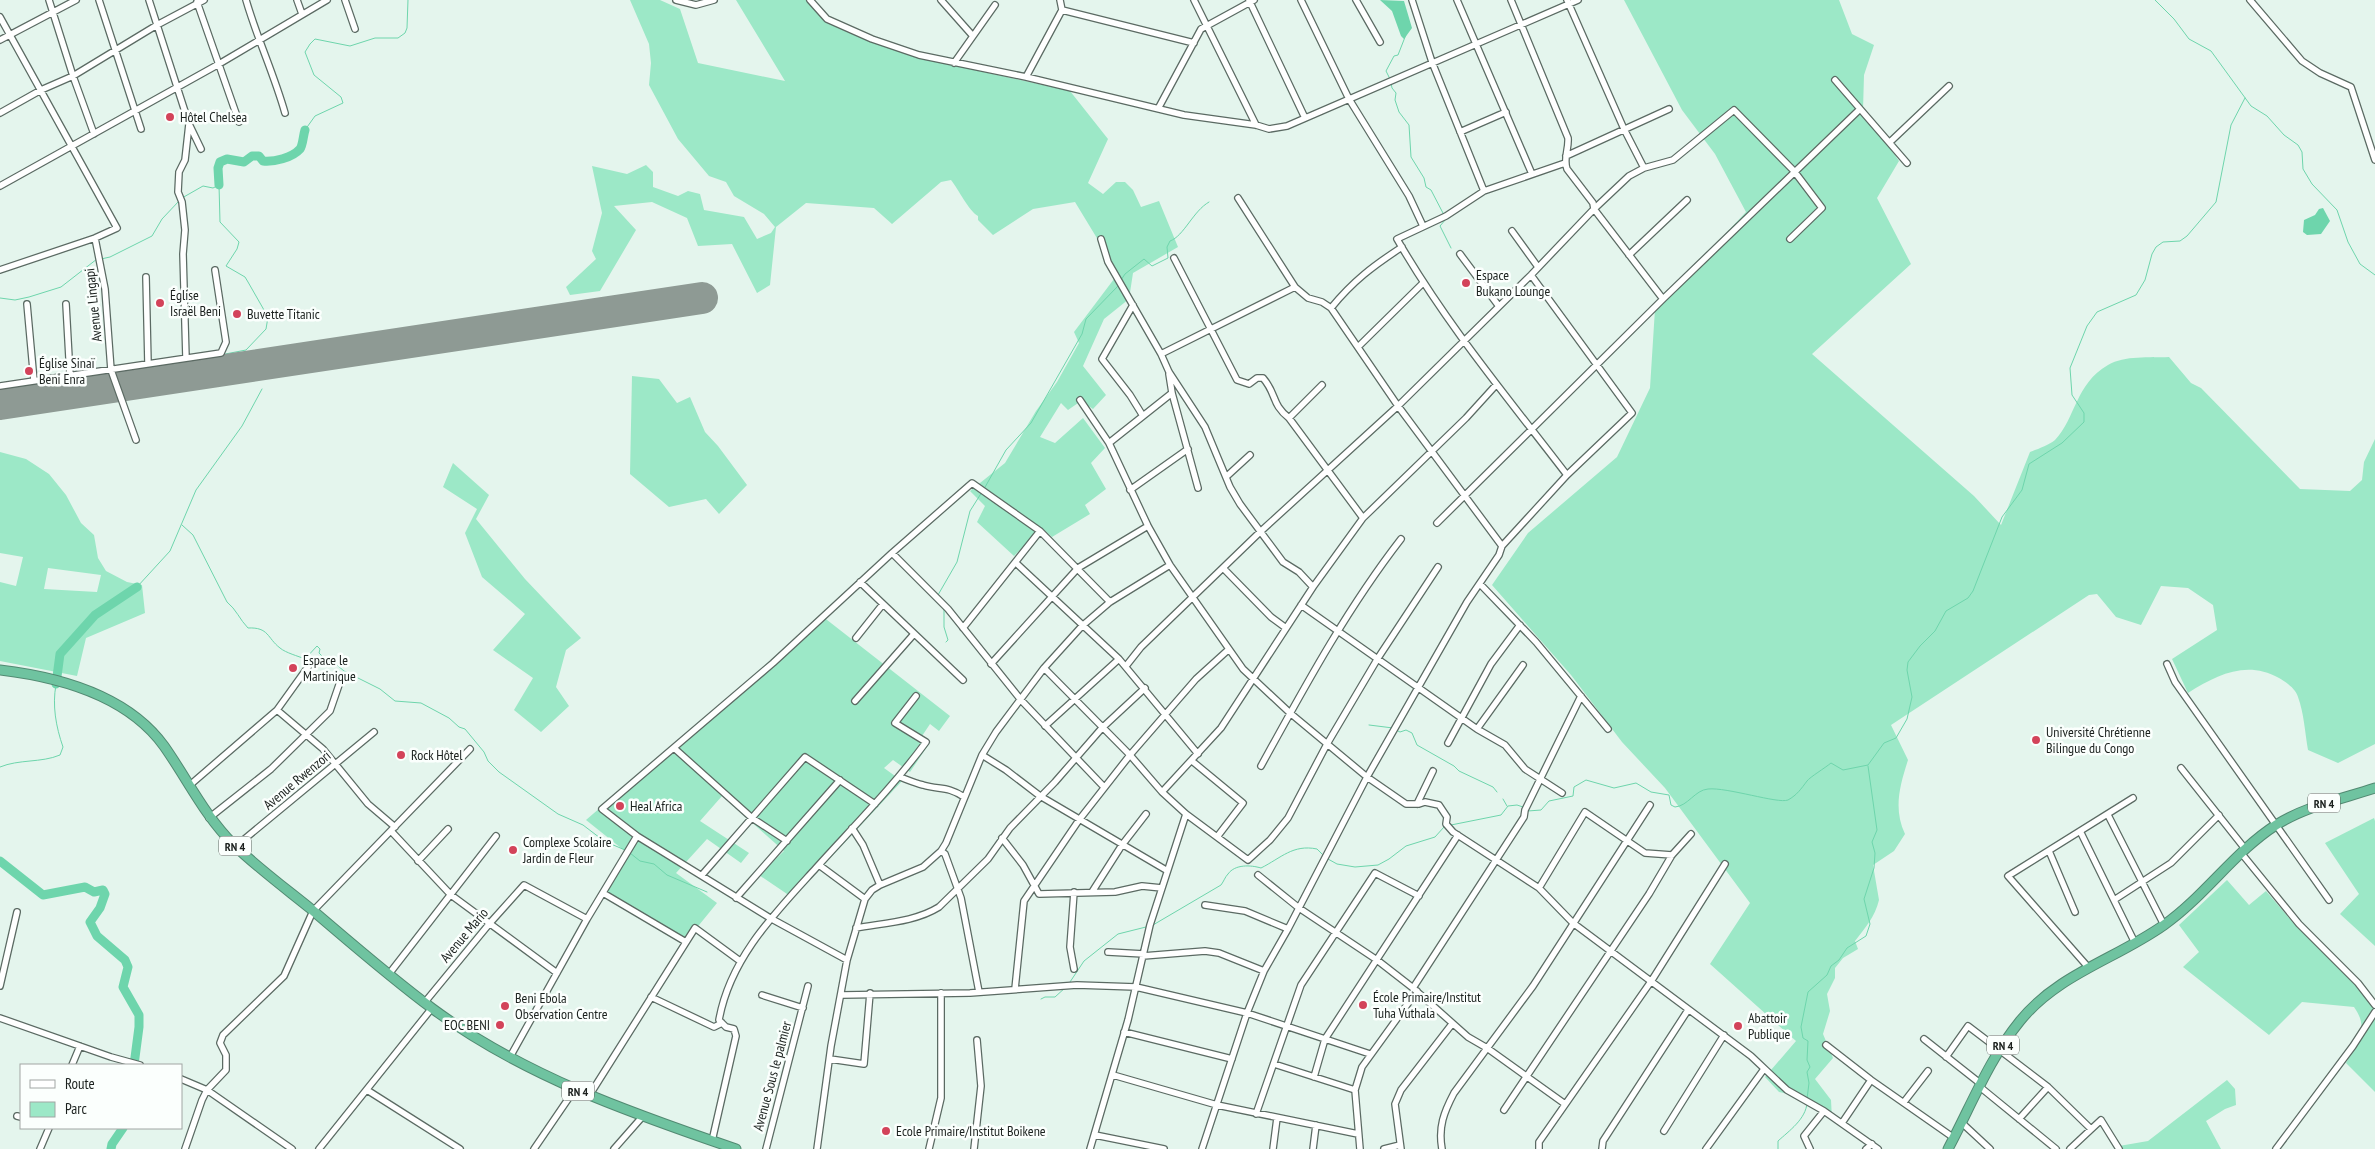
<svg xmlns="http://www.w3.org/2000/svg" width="2375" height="1149" font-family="'PT Sans Narrow',sans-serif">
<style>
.green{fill:#9ce8c7;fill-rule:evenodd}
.water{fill:#6ed5ac}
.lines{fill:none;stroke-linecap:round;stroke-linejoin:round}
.stream{stroke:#6ed5ac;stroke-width:1}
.river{stroke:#6ed5ac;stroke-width:9}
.runway{stroke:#8e9a94;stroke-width:32}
.minor-casing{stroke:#5b6a63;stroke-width:8}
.highway-casing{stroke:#528a72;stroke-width:11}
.minor{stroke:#fff;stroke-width:5.5}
.highway{stroke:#6fc3a0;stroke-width:9}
.poi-dot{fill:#d3435a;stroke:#fbfffd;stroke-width:2}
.labels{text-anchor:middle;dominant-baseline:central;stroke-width:5;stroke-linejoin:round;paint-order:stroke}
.shield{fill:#fbfffd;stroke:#5e6461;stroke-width:1}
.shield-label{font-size:12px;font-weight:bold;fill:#1b211e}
.poi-label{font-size:14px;fill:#1b211e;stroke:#fbfffd;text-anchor:start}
.street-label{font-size:14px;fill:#1b211e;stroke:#fbfffd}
</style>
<rect width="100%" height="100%" fill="#e4f5ed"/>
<path class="green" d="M630 0H660L680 9 698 63 785 81 736 0H806L827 22 920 58 1070 91 1108 139 1088 183 1103 194 1116 182H1125L1133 190 1141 207 1159 201 1178 247 1133 273 1129 299 1104 319 1083 366 1106 395 1093 409 1081 401 1068 410 1061 403 1040 437 1055 443 1083 418 1105 448 1091 463 1106 489 1085 505 1090 514 1052 537 1042 528 1014 556 977 522 985 506 970 491 1005 463 1036 411 1057 382 1079 343 1074 332 1114 279 1109 258 1075 202 1033 209 993 235 978 220V216C968 210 959 190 951 180L941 182 892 224 874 208 806 203 776 227 770 285 757 293 732 244 698 246 687 218 652 202 614 206 636 230 600 291 570 295 566 287 596 259 592 251 602 213 592 166 627 174 646 165 653 172V187L678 196 688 191 700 194 704 210 744 217 757 239 771 233 775 227 764 214 734 196 726 182 709 176 678 139 649 85 651 63 649 44Z
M1624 0H1839L1852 34 1874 45 1864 75 1863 110 1899 161 1877 198 1911 264 1812 354 1974 496 2001 525 2030 452C2038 449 2049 445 2055 440 2076 418 2075 384 2108 365 2125 355 2149 358 2169 357L2191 383 2201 388 2300 489 2350 491 2362 480 2364 462 2375 439V744L2338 763 2308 750C2305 733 2304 713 2298 697 2296 689 2286 682 2279 678 2246 660 2217 675 2188 693L2172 659 2217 630 2213 605 2188 588 2161 586 2141 625 2116 617 2097 594 2089 595 1891 725 1908 760C1900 785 1893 809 1905 834L1894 851 1873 865 1879 900C1875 917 1865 928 1855 941L1858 949 1843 958 1835 968V978L1827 994 1830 1011 1823 1034 1833 1058 1815 1079 1831 1100 1832 1119 1789 1094 1779 1092 1765 1077 1796 1041 1710 964 1750 903 1665 788 1622 742 1571 675 1492 585 1528 533 1617 457 1650 388 1655 309 1746 212 1715 154 1682 110Z
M632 376 659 379 677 403 690 397 705 432 718 446 747 485 719 514 706 499 669 507 630 474Z
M0 452 26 459 49 474 66 495 81 523 94 535 98 558 106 571 127 582 142 585 145 613 86 638 77 676 0 661V582L16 586 23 557 0 553ZM48 568 101 575 97 592 44 589Z
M453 463 489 495 476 519 525 579 581 638 566 650 556 687 569 706 541 732 514 710 533 678 493 650 525 614 482 577 465 533 477 509 443 487Z
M822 616 950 716 939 731 930 724 922 736 929 744 910 772 893 760 884 768 902 781 793 898 759 875 784 851 722 796 700 821 749 853 741 863 707 839 676 873 717 903 686 941 604 891 626 852 586 820Z
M2374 818 2375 821V946L2340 914 2359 894 2325 843Z
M2227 880 2249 905 2266 891 2295 925 2333 959 2375 1005V1092L2346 1063C2357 1042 2370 1029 2354 1007L2302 1002 2269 1035 2183 967 2199 952 2179 925Z
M2227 1080 2235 1089 2236 1105 2225 1109 2206 1121 2221 1149H2120L2119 1146 2148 1141Z"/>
<path class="water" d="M1380 0 1404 1 1412 28 1404 39 1401 36 1392 11Z
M2323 208 2330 221 2321 234 2307 235 2303 232 2304 220 2315 215 2319 209Z"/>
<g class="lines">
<path class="stream" d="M2155 0 2174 19 2189 39 2211 51 2251 106 2267 116 2284 135 2298 145 2302 152 2303 169 2312 184 2337 210 2348 242 2360 264 2375 275
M1390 79 1386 71 1394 56 1398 55 1407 32
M1391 83 1392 88 1396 93 1395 100 1399 112 1409 125 1411 157 1424 178 1426 187 1431 190 1444 215
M305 130 315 116 343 103 341 97 314 75 305 52 310 44 315 39 350 46 375 38H398L405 33 407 28 408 0
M182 198 203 186 213 188 219 185 220 222 239 242 237 249 226 266 245 277 248 282 268 317 266 329 246 350 189 361
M1446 219 1440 226 1451 248
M101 259 110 257 152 236 162 219 179 201
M1121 280 1125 274 1144 259 1152 266 1168 258 1167 247 1170 241C1184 236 1193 211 1209 202
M0 298 15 300 29 297 61 287 97 259
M984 489 1006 450 1031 423 1082 334 1086 319 1118 286
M182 525 193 535 227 602C236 609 240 620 248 628 269 627 267 638 280 648 286 653 298 656 305 659L317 646 320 649 319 653 324 658 331 660 344 671 380 689 395 701 421 703 449 718 459 727 465 729 484 752 488 761 499 772 558 814 583 825 604 841 625 850
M137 587 170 551 196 490 242 426 262 389
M938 595 957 562 970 511 982 492
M944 609V627L948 640 946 642
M1369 725 1393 728
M1396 730 1400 732 1406 730 1412 733 1417 745 1454 766 1459 771 1493 787 1497 792
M0 767C19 759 41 763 60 755L63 747C56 727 52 705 56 685
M1503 799 1507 806
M1528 811 1541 810 1549 801 1573 796 1574 787 1586 780 1614 788 1636 783 1651 792 1669 795 1671 805 1675 807C1688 806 1695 790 1708 789 1727 787 1778 804 1788 800 1797 795 1801 789 1807 781 1810 777 1825 768 1831 763L1843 770 1868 765 1884 743 1896 738 1907 719 1912 697 1907 670 1908 662 1920 646 1935 631 1946 611 1968 598 1973 591 2002 517 2022 490 2029 464 2062 443 2084 422V413L2072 395 2070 368 2087 326 2097 312 2136 295 2145 280 2152 254 2156 247 2163 242 2180 241 2187 236 2216 202 2231 125 2245 98
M1451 825 1501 815 1508 806 1517 805 1523 807
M630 853 640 861 654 864 667 875 707 892
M1328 859 1337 864 1355 867 1378 865 1389 859 1406 846 1435 837 1444 827
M1153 925 1221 885C1224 881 1225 877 1228 874 1235 864 1251 865 1261 868 1281 858 1293 844 1317 849L1323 855
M1070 982 1084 961 1118 934 1146 927
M1041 999 1045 997H1055L1066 987
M1807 1099 1809 1083 1807 1072 1810 1067 1807 1060 1808 1041 1803 1038 1801 1027 1808 992 1827 975 1831 966 1839 960 1847 948 1866 936 1870 924 1864 899 1874 868 1875 853 1872 842 1877 830 1868 766
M1778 1149V1141C1789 1131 1806 1119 1807 1103"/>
<path class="river" d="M219 185 218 168 220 162 227 159 244 162 252 156H259L263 161C274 162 292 158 300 149 303 145 303 136 305 130
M56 684 60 654 95 615 137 587
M0 861 43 895 85 887 94 892 103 890 105 894 100 908 90 922 97 936 125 960 128 967 123 987 139 1015V1027L134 1065
M111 1149 112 1144 123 1128"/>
<path class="runway" d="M0 404 702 298"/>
<defs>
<path id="minor" d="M49 0 73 76 94 134
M99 0 141 129
M149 0 189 124 185 160 179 172 178 192 182 202 185 230 183 254 186 358
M246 0C257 38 274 74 285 113
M297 0 302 14
M345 0 355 29
M676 0 696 5 714 0
M810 0 827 19 872 39 919 55 1026 77 1184 115 1256 125 1269 129 1287 126 1578 0
M941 0 972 35
M1194 0 1256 125
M1249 0 1305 118
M1301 0 1349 99 1409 196 1423 226
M1356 0 1380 42
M1412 0 1432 62 1484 191
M1457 0 1532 174
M1567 0 1624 129 1644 168
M2250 0 2302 61 2320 73 2351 87 2375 160
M197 2 239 122
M1062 10 1194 43
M0 17 117 228 95 238 0 270
M0 40 76 0
M954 63 995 5
M1026 77 1062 10 1060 0
M1835 80 1907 163
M1159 107 1201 29 1254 0
M0 113 41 90 73 76 157 25 204 0
M189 124 201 149
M1460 132 1506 112
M1890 142 1949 86
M1566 156 1669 109
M1565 163 1484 191 1446 216 1397 239C1446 324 1508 398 1567 475
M0 186 219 64 327 0
M1238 198 1295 287 1308 298 1322 302 1331 308 1398 406 1502 546
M1512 231 1538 267
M95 238 105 289 111 370 136 440
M1101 239 1108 262 1161 354 1169 372 1205 427 1230 487 1240 504 1283 562 1299 572 1313 587
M1460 254 1498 305
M1629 255 1687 200
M1174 258 1237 380 1249 384 1257 378H1263C1277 394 1271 404 1289 418L1363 518
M146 277 148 364
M1663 299 1594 209 1629 176 1644 168 1673 160 1734 110 1794 171 1822 208 1790 239
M27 304 34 381
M66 304 70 376
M1133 305 1102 359 1130 395 1143 416
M1331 308C1353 281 1373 266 1402 247
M1359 346 1423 283
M1161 354 1295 287
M1169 374 1172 393 1198 488
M0 386 221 353 226 342 215 270
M1080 400 1109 443 1148 526 1170 565 1243 669 1290 713 1367 777 1406 804H1419L1425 802 1439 805 1447 817 1446 824 1453 832 1539 888 1573 923 1751 1056 1787 1090 1824 1111 1878 1149
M1289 418 1322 385
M1109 443 1172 393
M1226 477 1250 455
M1130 490 1188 449
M1437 523 1663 299 1859 110
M892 553 948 609 1021 700 1104 787
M1016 563 1119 659 1198 754
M1224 569 1271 617 1286 628
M860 582 963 680
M1480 584 1536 642 1608 729
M1301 605 1477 729 1505 745 1525 769 1562 793
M963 628 1040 531
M856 638 883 604
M991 664 1078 568 1148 526
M2167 664 2175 682 2329 900
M1126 666 1141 647 1260 532 1398 406 1531 275 1594 209 1593 203 1567 169C1563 159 1569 149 1568 138L1511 0
M1044 668 1130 755 1162 792 1186 814 1248 860 1270 840 1288 818 1327 744 1378 658 1438 567
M855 701 914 634
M277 710 323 749 368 804 395 827
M1045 726 1119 659
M1477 729 1523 665
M1448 743 1491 664 1520 625
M674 748 752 818 787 841
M982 755 1006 770 1040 796 1166 870
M1192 761 1243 803 1217 837
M1261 766C1304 688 1346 610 1401 539
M2181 768 2246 850
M900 777C908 780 915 783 923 785 939 790 948 786 964 797
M190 785 277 710 310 664
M1162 792 1221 728 1313 587 1363 518 1466 418 1496 385
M1417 804 1433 771
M2108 815 2164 925
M209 818 271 769 330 711 341 679
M852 828 863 845 880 885
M391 831 451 895 557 973
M2080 831 2135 943
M1002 838 1023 865 1039 894 1115 892 1142 886 1162 888
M236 846 374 732
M941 851 945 854 961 898 979 992
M2049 851 2075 912
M2242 854 2299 924 2358 983 2375 1005
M418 861 448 829
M819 865 865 899
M702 875 805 757 875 804
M1258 875 1299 908 1377 960 1413 988 1468 1037 1487 1048 1565 1104
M1539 888 1585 812 1645 853 1672 855
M1074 892 1070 947 1074 969
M1092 892 1122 845 1146 814
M603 893 686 942
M736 898 840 780
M2114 900 2171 863 2219 815
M1205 905 1245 911 1288 929
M856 928C883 923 915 922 939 907L988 859 1010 828 1055 782 1102 728 1145 688
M1108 952 1144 954
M1143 956 1205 951 1219 953 1264 971
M847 960 770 918 637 836 602 809 773 663 892 553 972 483 1040 531 1110 602
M2088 967 2008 876 2133 798
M389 974 496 836
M0 986 17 912
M1413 988 1524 817 1525 810 1581 696
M1015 989 1024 901 1079 820 1130 755 1196 679 1228 650
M762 995 803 1008
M842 995 970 993 1077 985 1136 987 1247 1013 1370 1054
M651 997 714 1027 722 1023
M425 1002 490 923 524 885 587 919
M0 1018 111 1057 140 1065
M1124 1032 1232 1059
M1924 1039 1981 1084
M1826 1045 1871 1080 1954 1138
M510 1057 587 919 637 836
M1946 1057 1968 1026 2048 1087 2091 1129
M830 1059 864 1064 870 993
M1274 1064 1355 1090
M72 1065 80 1046
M1113 1075 1217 1105 1358 1134
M1314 1077 1325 1039 1458 835
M181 1079 207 1090 292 1149
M1980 1087 2056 1149
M367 1090 460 1149
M589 1096 695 928 740 961
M1904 1102 1928 1071
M1504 1110 1649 894 1672 855 1691 834
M1256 1114 1301 985 1375 873 1419 896
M17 1116 21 1117
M2019 1119 2048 1087
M1842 1123 1871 1080
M1962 1123 1990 1149
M1664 1131 1724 1035
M1095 1135 1164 1149
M712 1141 736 1036 734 1029 726 1027 719 1020C730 958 775 913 816 868 853 827 893 787 926 742L895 723 916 696
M40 1149 49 1128
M185 1149 202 1100 207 1090 226 1070V1055L220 1043 223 1035 284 976 313 911 470 749
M319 1149 432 1008
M534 1149 575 1089
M614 1149 643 1116
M766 1149 808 986
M817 1149 831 1046 847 960 865 899 872 890 880 885 923 867 941 851 946 843 982 755 996 732 1044 668 1082 626 1110 602 1170 565
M929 1149 941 1098V993
M974 1149 981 1086 977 1040
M1090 1149 1128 1020 1150 925 1186 814
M1202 1149 1247 1013 1264 971 1288 929 1367 777 1467 602 1499 555 1502 546 1567 475 1632 413 1531 275
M1273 1149 1277 1118
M1313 1149 1316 1125
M1360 1149 1355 1090 1362 1067 1417 991
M1384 1149 1400 1145
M1401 1149 1395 1104 1401 1090 1452 1024
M1442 1149C1438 1127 1444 1112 1454 1093L1533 986 1650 805
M1539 1149V1142L1652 980 1725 864
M1602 1149 1603 1141 1688 1010
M1706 1149 1764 1069
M1810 1149 1804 1136 1824 1111
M1866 1149 1872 1144
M2070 1149 2101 1120 2119 1149
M2276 1149 2353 1046 2375 1012"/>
<path id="highway" d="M0 670C59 677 127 695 164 746 188 780 204 815 234 845 258 868 285 888 311 909 351 943 391 978 433 1009 524 1076 631 1113 736 1149
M1948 1149C1971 1106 1989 1059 2020 1021 2058 974 2116 959 2164 925 2205 896 2234 852 2276 825 2306 806 2342 799 2375 788"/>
</defs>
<use href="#minor" class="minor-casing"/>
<use href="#highway" class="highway-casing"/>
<use href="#minor" class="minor"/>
<use href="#highway" class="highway"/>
</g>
<g class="poi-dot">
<circle cx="170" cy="117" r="5"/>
<circle cx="1466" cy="283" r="5"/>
<circle cx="160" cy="303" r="5"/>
<circle cx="237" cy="314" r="5"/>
<circle cx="29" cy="371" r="5"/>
<circle cx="293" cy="668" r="5"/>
<circle cx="2036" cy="740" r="5"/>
<circle cx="401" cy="755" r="5"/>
<circle cx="620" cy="806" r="5"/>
<circle cx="513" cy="850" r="5"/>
<circle cx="1363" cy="1005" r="5"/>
<circle cx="505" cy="1006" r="5"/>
<circle cx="500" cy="1025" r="5"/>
<circle cx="1738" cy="1026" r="5"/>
<circle cx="886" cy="1131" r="5"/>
</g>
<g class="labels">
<g class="shield">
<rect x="2308" y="793.5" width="32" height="19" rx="4"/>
<rect x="219" y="836.5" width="32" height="19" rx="4"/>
<rect x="1987" y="1035.5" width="32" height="19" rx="4"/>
<rect x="562" y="1081.5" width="32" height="19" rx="4"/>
</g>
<g class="shield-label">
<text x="2324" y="803">RN 4</text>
<text x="235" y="846">RN 4</text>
<text x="2003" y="1045">RN 4</text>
<text x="578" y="1091">RN 4</text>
</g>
<g class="poi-label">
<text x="180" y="117">Hôtel Chelsea</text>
<text x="1476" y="275">Espace<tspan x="1476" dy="16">Bukano Lounge</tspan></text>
<text x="170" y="295">Église<tspan x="170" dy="16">Israël Beni</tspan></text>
<text x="247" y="314">Buvette Titanic</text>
<text x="39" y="363">Église Sinaï<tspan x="39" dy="16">Beni Enra</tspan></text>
<text x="303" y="660">Espace le<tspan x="303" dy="16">Martinique</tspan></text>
<text x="2046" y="732">Université Chrétienne<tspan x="2046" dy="16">Bilingue du Congo</tspan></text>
<text x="411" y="755">Rock Hôtel</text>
<text x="630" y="806">Heal Africa</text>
<text x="523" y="842">Complexe Scolaire<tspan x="523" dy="16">Jardin de Fleur</tspan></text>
<text x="1373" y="997">École Primaire/Institut<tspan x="1373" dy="16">Tuha Vuthala</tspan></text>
<text x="515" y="998">Beni Ebola<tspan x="515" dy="16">Observation Centre</tspan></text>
<text x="1748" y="1018">Abattoir<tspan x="1748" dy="16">Publique</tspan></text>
<text x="490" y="1025" text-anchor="end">EOC BENI</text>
<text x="896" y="1131">Ecole Primaire/Institut Boikene</text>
</g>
<g class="street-label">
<text transform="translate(93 305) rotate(-96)">Avenue Lingapi</text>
<text transform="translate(297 780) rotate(-40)">Avenue Rwenzori</text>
<text transform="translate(464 935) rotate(-50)">Avenue Mario</text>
<text transform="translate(772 1076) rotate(-75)">Avenue Sous le palmier</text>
</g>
</g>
<rect x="20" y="1064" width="162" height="65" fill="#fbfffd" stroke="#a1a6a4"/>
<rect x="30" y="1080" width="25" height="8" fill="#ffffff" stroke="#a1a6a4"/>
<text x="65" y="1089" font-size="15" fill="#1b211e">Route</text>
<rect x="30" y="1102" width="25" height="15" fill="#9ce8c7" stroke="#a1a6a4"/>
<text x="65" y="1114" font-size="15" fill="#1b211e">Parc</text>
</svg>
